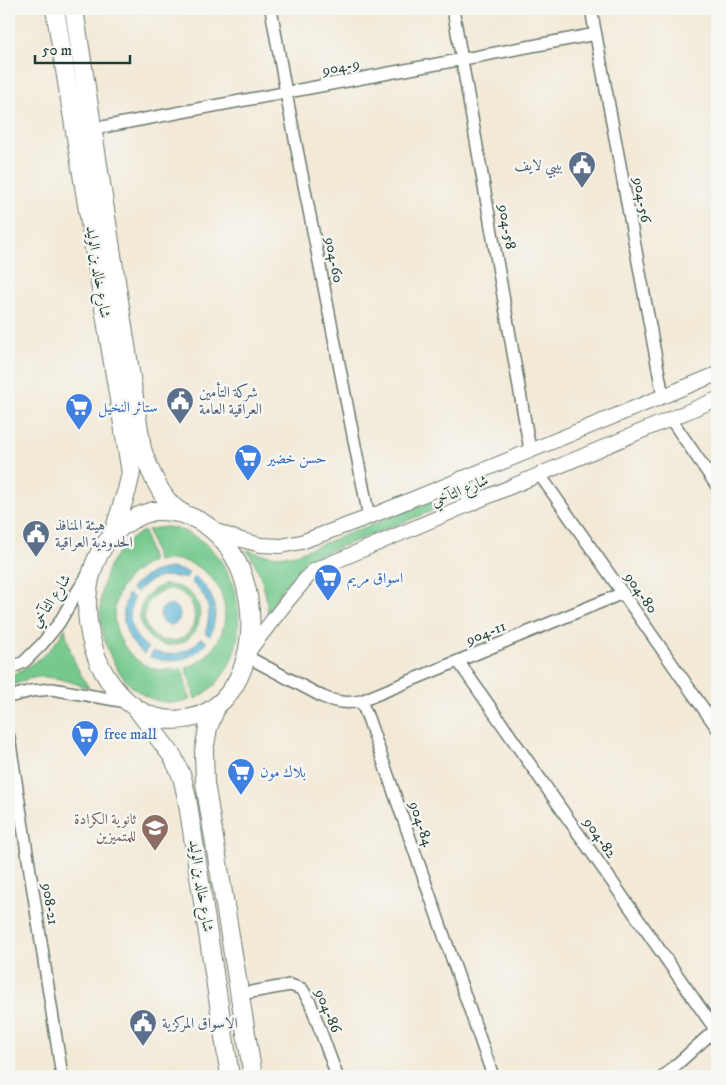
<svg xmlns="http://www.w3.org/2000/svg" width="726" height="1085" font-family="'IM FELL DW Pica',Amiri,serif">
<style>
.green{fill:#74c98d;stroke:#4a8360;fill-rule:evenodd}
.water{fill:#58b4d6;stroke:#3c7885}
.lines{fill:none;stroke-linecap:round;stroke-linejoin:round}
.minor-casing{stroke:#69796d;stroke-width:14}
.tertiary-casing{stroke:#69796d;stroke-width:16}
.primary-casing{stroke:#69796d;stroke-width:20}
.minor{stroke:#fff;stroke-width:11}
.tertiary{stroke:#fff;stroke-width:14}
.primary{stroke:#fff;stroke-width:18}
.labels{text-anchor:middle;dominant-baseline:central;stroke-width:5;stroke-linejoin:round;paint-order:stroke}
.street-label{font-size:15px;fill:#1f3d34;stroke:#f6f6f2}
.service-label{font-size:15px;fill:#4e5e75;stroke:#f6f6f2;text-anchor:start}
.shop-label{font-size:15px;fill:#366cbe;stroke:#f6f6f2;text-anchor:start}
.education-label{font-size:15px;fill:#785e54;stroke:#f6f6f2;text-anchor:end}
</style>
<rect width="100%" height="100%" fill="#f6f6f2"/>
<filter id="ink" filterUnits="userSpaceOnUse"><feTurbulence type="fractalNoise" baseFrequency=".02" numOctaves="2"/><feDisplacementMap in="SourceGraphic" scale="10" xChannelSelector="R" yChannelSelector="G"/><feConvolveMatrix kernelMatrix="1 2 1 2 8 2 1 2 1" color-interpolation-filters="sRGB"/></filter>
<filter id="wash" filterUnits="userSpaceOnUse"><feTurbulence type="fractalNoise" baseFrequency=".0096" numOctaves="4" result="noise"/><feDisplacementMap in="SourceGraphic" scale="20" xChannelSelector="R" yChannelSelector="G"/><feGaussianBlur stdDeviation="1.12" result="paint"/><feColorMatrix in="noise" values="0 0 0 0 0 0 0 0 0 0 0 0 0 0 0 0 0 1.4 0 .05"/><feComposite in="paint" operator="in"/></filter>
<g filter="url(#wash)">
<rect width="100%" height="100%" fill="#f3e9d7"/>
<path class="green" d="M430 502H433L436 504V508L432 511 314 557C291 575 280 588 268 615 266 589 261 572 247 550 266 556 277 557 296 554Z
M167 527C246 537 266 664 195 699L186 668C236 650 239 580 187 562 177 558 167 560 157 561L148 530 157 528Z
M144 531 152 562C116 576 102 618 127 650 134 659 144 666 155 669 164 671 173 670 182 669L190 700C103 724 64 569 144 531Z
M164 585C188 584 207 603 197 627 194 634 188 640 181 643 144 658 119 600 164 585ZM171 589C205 596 200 641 170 641 136 641 135 592 171 589Z
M65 628C69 651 76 668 89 688 74 683 55 676 39 677 28 678 18 683 9 687V676C34 665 52 652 65 628Z"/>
<path class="water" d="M171 568 180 570 189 573 185 579C166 573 150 577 137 592L131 589C142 576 154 570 171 568Z
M194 576C215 593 220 611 210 636L205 633C213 611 208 596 191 582Z
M128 594 134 598C126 618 130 634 148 648L144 654C124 638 119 618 128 594Z
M160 615a10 10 0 1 1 20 0a10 10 0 1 1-20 0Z
M201 638 207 642C191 660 173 665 150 657L153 651C172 658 189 653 201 638Z"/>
</g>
<g filter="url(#ink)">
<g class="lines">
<defs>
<path id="minor" d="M271 9 286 93 369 517
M453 9 530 450
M591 9 663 396
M92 129 596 34
M670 418 717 486
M540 475 717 728
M246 656 323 697C336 702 346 704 361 701L368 718 493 1076
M458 661 717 1032
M9 669 24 662 42 644 59 623 77 592 89 573
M9 697 31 691 52 689 127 702
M361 701 623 593
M9 737 62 1076
M240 994 290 985 302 989 310 1002 337 1076
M664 1076 717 1028"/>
<path id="tertiary" d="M462 478 471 504
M214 530 238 539 261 545 281 546 301 542 369 517 717 374
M247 653 289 599 310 574 315 570 717 399"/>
<path id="primary" d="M55 9 131 473 127 490 113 534
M74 9 142 449C148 466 160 496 174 507 177 510 181 512 184 514
M154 511C280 505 282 735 163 719 137 715 115 693 103 671 73 614 83 529 154 511Z
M217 705 208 728 204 751 205 783 253 1076
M138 710 173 757 182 777 187 798 230 1076"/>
</defs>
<use href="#minor" class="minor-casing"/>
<use href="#tertiary" class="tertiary-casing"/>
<use href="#primary" class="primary-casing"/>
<use href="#minor" class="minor"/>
<use href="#tertiary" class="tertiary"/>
<use href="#primary" class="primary"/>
</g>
</g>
<defs>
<symbol id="civic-pin" viewBox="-11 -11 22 30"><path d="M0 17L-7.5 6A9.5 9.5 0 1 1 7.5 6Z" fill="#5c6f8a" stroke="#f6f6f2"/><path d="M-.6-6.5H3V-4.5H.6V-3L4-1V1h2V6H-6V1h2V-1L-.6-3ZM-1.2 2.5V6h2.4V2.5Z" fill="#fff"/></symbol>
<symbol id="supermarket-pin" viewBox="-11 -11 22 30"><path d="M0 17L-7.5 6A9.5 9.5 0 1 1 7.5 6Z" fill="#3f7fe0" stroke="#f6f6f2"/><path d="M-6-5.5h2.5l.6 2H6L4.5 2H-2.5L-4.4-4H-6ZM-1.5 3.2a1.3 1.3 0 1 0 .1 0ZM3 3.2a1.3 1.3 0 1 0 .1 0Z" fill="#fff"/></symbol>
<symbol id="school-pin" viewBox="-11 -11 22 30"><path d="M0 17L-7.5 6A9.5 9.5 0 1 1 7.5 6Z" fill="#8d6e63" stroke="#f6f6f2"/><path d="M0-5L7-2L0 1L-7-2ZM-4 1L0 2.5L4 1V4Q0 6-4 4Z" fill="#fff"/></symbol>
</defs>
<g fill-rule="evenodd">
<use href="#civic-pin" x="566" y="149" width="32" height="43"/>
<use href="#civic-pin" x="164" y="385" width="32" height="43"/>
<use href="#supermarket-pin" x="63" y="391" width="32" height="43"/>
<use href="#supermarket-pin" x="232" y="442" width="32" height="43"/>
<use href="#civic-pin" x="20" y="518" width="32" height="43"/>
<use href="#supermarket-pin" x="312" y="562" width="32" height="43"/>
<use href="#supermarket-pin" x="69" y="718" width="32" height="43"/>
<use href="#supermarket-pin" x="225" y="756" width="32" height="43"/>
<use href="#school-pin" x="139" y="812" width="32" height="43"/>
<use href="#civic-pin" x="127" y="1007" width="32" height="43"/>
</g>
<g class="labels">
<g class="street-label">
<text transform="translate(341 67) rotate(-11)">904-9</text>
<text transform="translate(642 200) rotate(80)">904-56</text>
<text transform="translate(507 227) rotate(80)">904-58</text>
<text transform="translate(334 260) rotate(79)">904-60</text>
<text transform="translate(98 272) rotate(81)">شارع خالد بن الوليد</text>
<text transform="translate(460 491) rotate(-23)">شارع التآخي</text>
<text transform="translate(641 593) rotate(55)">904-80</text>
<text transform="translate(51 601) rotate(-57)">شارع التآخي</text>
<text transform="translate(486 633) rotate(-22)">904-11</text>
<text transform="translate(421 824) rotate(71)">904-84</text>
<text transform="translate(600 838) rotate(55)">904-82</text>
<text transform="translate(201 886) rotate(81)">شارع خالد بن الوليد</text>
<text transform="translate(50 904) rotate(81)">908-21</text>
<text transform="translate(328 1011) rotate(67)">904-86</text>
</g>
<g class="service-label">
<text x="563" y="165" text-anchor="end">بيبي لايف</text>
<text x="199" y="392">شركة التأمين<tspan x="199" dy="17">العراقية العامة</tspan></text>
<text x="55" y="525">هيئة المنافذ<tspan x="55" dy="17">الحدودية العراقية</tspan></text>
<text x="162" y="1023">الاسواق المركزية</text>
</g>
<g class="shop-label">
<text x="98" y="407">ستائر النخيل</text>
<text x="267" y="458">حسن خضير</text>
<text x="347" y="578">اسواق مريم</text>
<text x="104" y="734">free mall</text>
<text x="260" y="772">بلاك مون</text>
</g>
<g class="education-label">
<text x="136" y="819">ثانوية الكرادة<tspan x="136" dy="17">للمتميزين</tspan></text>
</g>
</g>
<rect width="726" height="1085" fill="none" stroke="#f6f6f2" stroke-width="30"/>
<path d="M35 55v8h95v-8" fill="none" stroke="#1f3d34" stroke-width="2.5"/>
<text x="42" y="55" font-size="15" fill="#1f3d34" stroke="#f6f6f2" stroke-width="4" paint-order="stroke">50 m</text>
</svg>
